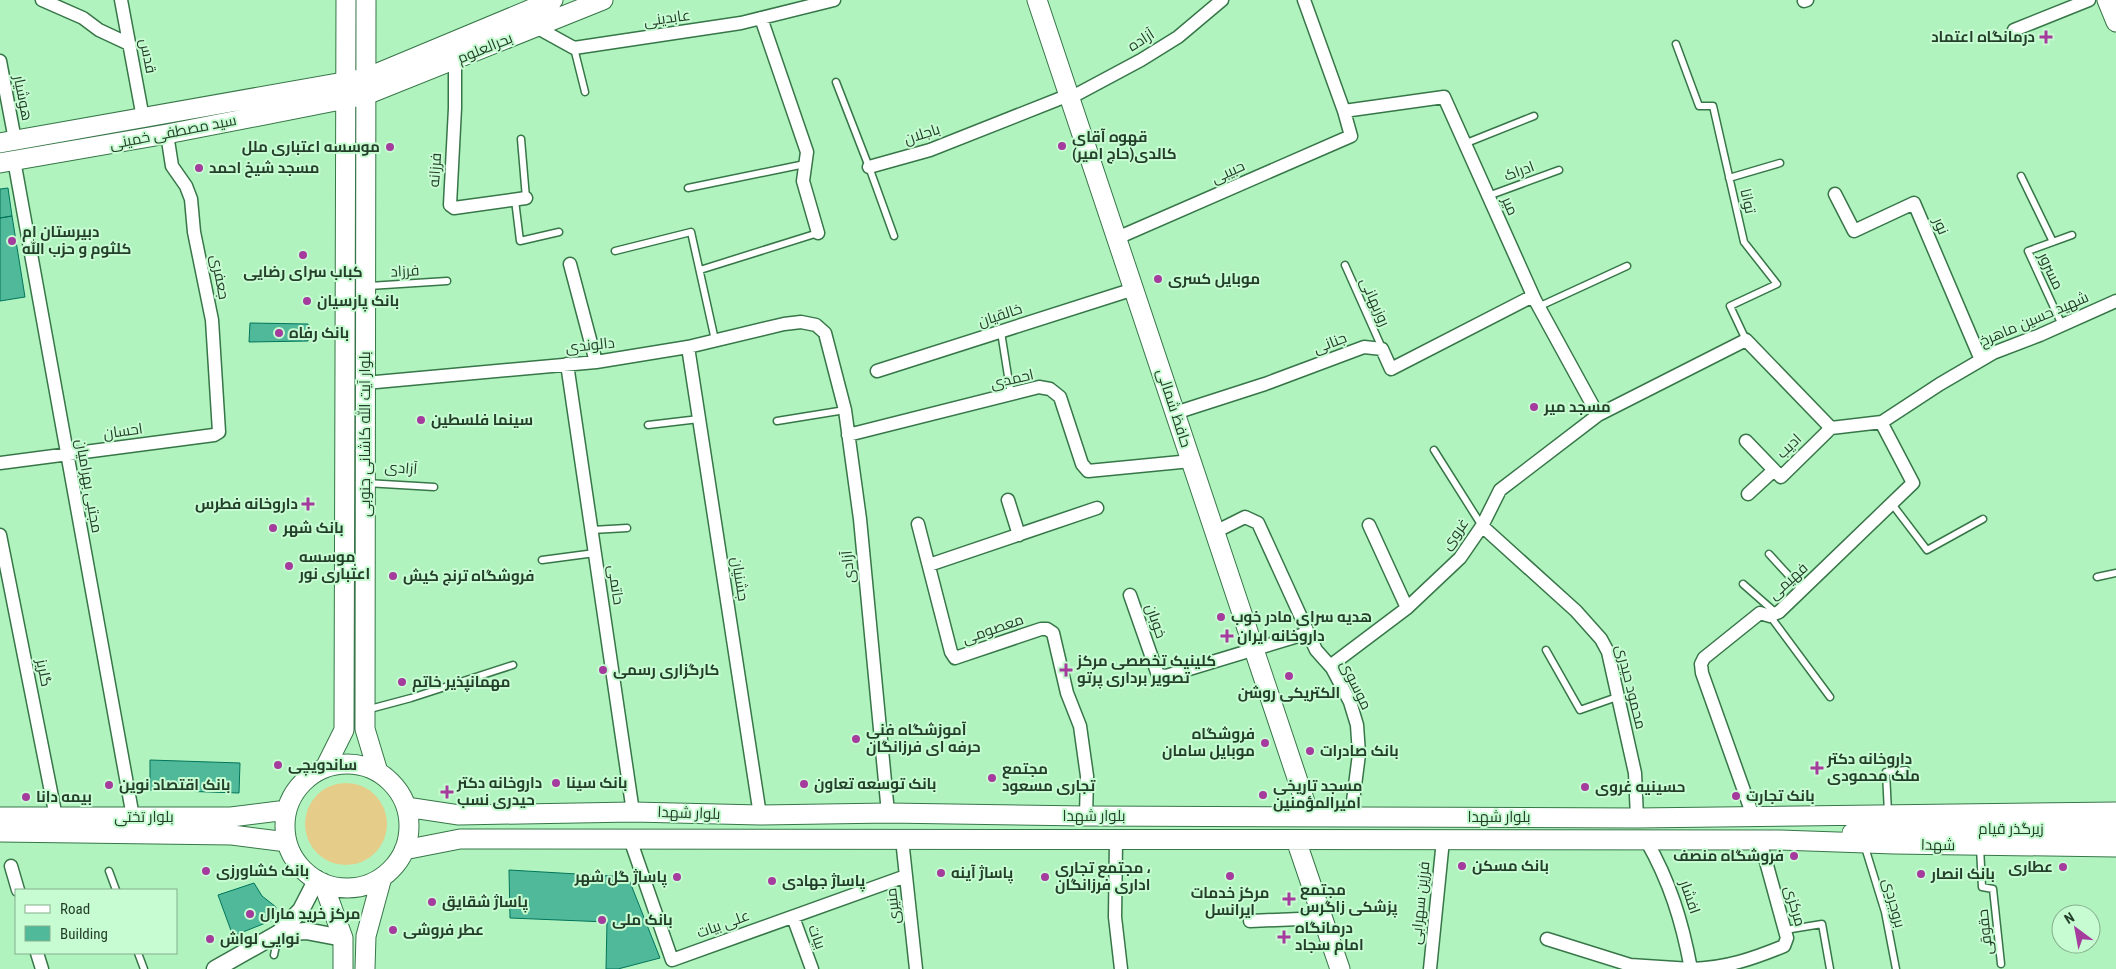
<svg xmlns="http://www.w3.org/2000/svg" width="2116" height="969" font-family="'Roboto Condensed',Cairo,sans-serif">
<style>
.green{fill:#e5cd89}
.building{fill:#50b99a;stroke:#02755b}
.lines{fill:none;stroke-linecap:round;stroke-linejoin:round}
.service-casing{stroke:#377648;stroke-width:9}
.minor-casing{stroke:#377648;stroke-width:15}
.tertiary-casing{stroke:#377648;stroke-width:19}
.secondary-casing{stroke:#377648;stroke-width:21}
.service{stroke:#fff;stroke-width:6}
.minor{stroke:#fff;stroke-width:12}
.tertiary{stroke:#fff;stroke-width:16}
.secondary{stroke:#fff;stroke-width:19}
.poi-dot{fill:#a43b9d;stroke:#c7fcd2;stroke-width:2}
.labels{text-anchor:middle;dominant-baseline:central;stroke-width:4;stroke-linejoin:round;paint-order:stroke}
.street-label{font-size:15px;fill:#233e29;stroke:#c7fcd2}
.poi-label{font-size:15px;font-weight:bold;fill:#233e29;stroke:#c7fcd2;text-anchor:start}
</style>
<rect width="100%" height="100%" fill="#b0f3be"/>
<path class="green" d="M305 824a41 41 0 1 1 82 0a41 41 0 1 1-82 0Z"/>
<path class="building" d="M8 188 12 216 0 218V189Z
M12 216 25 297 0 301V218Z
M250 323 308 324V341L249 342Z
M150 760 240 763 239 793 150 790Z
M509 870 628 877 660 958 618 969H606L607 922 510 918Z
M254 883 262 896 276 907 273 920 233 936 218 895Z"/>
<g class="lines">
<defs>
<path id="service" d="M1676 44 1699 106H1713L1744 242 1777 284 1730 306 1746 340
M574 48 585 92
M836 82 869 167 894 236
M521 139 526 198
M1464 144 1534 116
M2021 176 2053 242
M1729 178 1780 163
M688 188 805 164
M1488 196 1559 170
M515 200 520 241 559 232
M615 251 691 232 715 340
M1345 265 1382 348
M700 270 818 233
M369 286 447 281
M1538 307 1627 266
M2062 325 2028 251 2072 235
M1001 332 1011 395
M777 421 845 410
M648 425 699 419
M1434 450 1482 526
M366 483 434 487
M1892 504 1927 550 1983 519
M592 530 627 528
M1769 554 1802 590
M542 560 595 553
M2097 577 2116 573
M1743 584 1776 613
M1770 616 1830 697
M1546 650 1580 710 1617 697
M366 710 411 698 513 665
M1888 813 1886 772 1906 770
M1864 844 1885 912 1896 969
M1980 847 1982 887 1993 889 2001 964
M109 871 116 890
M1785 930 1822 924 1830 969
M138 953 144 969
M274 955 278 936"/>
<path id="minor" d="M42 0 83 18 99 30 129 44
M121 0 143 118
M1804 1 1807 0
M761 18 807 152 803 181 818 233
M536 27 574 48 741 23 834 0
M2014 30 2089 0
M455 60V108L450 205 454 208 526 198
M0 61 15 140
M1070 98 1141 60 1178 37 1222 0
M1344 111 1444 97 1535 300 1598 415
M14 160 133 817
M869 167 930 150 1069 95
M1835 194 1854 231 1914 203 1981 360
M1117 238 1351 136 1344 111 1304 0
M570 264 596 362
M688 347 760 815
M567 364 633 812
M877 371 1134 289
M365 383 596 362 688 347 784 324 801 322 816 325 825 333 845 410 860 519 888 813
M1175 413 1265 384 1364 347 1382 349 1391 369 1533 296
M848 435 1039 387 1050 389 1060 397 1082 464 1088 471 1191 461
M1746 441 1774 470
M0 463 214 435 219 432 212 320 194 232 191 199 186 186 172 166 167 134
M1748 494 1774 470 1781 477 1831 428
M1008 500 1019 535
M918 524 951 652 955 658 1041 629H1047L1053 633 1067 693 1080 726 1087 776 1086 816
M1369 525 1407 608
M1482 526 1576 611 1601 639 1608 652 1635 773 1637 818
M1215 532 1245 517 1258 523 1316 650 1332 668 1350 702 1357 725 1359 754 1351 817
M0 535 56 817
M929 565 1097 508
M1130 595 1158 675 1166 676 1308 633
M1330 666 1407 608 1460 558 1482 526 1500 490 1598 415 1746 340 1831 428 1882 422 1940 384 1993 353 2040 335 2116 301
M1753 816 1702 673 1701 664 1704 658 1760 613 1770 616 1779 612 1913 483 1881 422
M630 839 672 960 906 876
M902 839 916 969
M1116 840 1115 917 1121 969
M1646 840C1670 882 1682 921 1691 969
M11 866 18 890
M793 917 812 969
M1250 921 1323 918
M1547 939 1630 965 1691 969
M37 953 42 969
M1430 969 1443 840
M1691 969C1726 968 1752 959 1784 946L1787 938 1760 840"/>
<path id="tertiary" d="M279 933 306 931 343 938
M215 969 279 933 301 910 317 879"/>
<path id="secondary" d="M366 0 365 729 378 772
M1037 0 1310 817
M2107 0 2116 22
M0 143 366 78 553 0
M0 163 167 134 366 95 603 0
M285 826a62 62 0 1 1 124 0a62 62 0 1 1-124 0Z
M325 768 344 730 346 0
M406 807 459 815 633 812 760 815 888 813 1086 816 1637 818 2116 812
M0 817H231L287 810
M0 832 232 835 287 842
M1852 833 1877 831 2116 829
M1296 840 1340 969
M404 850 460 839H508L1780 840 1894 844 2116 847
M323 883 343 938V969
M365 969 366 936 382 877"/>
</defs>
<use href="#service" class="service-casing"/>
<use href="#minor" class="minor-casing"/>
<use href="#tertiary" class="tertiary-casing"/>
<use href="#secondary" class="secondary-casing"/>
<use href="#service" class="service"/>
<use href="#minor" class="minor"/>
<use href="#tertiary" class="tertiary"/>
<use href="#secondary" class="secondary"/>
</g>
<g class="poi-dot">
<path d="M2043.5 29.5h5v5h5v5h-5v5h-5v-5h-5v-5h5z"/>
<circle cx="1062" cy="146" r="5"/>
<circle cx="390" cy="147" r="5"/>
<circle cx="199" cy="168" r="5"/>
<circle cx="12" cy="241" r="5"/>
<circle cx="303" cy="255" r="5"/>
<circle cx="1158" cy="279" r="5"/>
<circle cx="307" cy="301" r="5"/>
<circle cx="279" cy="333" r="5"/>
<circle cx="1534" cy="407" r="5"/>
<circle cx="421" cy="420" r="5"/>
<path d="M305.5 496.5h5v5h5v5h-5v5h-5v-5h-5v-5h5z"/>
<circle cx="273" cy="528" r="5"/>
<circle cx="289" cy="566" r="5"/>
<circle cx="393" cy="576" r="5"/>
<circle cx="1221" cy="617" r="5"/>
<path d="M1224.5 628.5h5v5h5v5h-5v5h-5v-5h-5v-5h5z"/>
<circle cx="603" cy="670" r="5"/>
<path d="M1063.5 662.5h5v5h5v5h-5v5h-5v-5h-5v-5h5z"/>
<circle cx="1289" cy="676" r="5"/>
<circle cx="402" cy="682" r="5"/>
<circle cx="856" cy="739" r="5"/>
<circle cx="1265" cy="743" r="5"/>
<circle cx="1310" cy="751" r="5"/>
<circle cx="278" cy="765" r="5"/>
<path d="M1814.5 760.5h5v5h5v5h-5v5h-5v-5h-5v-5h5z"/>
<circle cx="992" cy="778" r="5"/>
<circle cx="556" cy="783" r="5"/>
<circle cx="804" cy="784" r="5"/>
<circle cx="109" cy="785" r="5"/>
<circle cx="1585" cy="787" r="5"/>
<path d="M444.5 784.5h5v5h5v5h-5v5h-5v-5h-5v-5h5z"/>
<circle cx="1263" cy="795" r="5"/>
<circle cx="1736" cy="796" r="5"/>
<circle cx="26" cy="797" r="5"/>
<circle cx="1794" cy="856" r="5"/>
<circle cx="1462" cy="866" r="5"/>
<circle cx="2063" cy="867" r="5"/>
<circle cx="206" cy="871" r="5"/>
<circle cx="941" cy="873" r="5"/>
<circle cx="1921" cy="874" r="5"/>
<circle cx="1230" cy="876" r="5"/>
<circle cx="677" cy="877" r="5"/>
<circle cx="1045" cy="877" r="5"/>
<circle cx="772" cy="881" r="5"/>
<path d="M1286.5 891.5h5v5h5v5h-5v5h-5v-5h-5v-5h5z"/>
<circle cx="432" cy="902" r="5"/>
<circle cx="250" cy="914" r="5"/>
<circle cx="602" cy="920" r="5"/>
<circle cx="393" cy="930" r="5"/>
<path d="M1281.5 929.5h5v5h5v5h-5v5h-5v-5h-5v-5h5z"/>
<circle cx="210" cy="939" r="5"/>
</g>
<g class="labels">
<g class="street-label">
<text transform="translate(667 18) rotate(-8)">عابدینی</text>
<text transform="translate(1141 40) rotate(-32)">آزاده</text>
<text transform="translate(485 48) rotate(-22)">بحرالعلوم</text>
<text transform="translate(148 56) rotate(79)">قدس</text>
<text transform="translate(23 98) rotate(79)">هوشیار</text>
<text transform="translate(173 132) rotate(-11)">سید مصطفی خمینی</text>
<text transform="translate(922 134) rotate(-18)">باجلان</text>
<text transform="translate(435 170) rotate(-86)">فرزانه</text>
<text transform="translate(1519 171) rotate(-20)">ادراک</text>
<text transform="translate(1228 172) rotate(-24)">حبیبی</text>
<text transform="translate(1748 201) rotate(77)">توانا</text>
<text transform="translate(1510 206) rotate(66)">میر</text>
<text transform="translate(1941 226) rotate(67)">نور</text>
<text transform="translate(405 271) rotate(-3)">فرزاد</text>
<text transform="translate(2051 271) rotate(65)">مسرور</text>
<text transform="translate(220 277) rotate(79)">جعفری</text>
<text transform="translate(1375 302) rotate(66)">روزبهانی</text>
<text transform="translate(1000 315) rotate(-18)">خالقیان</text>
<text transform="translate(2034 319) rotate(-23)">شهید حسین ماهرخ</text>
<text transform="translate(1330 343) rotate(-21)">جنانی</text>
<text transform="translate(590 345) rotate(-6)">دالوندی</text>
<text transform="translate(1012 379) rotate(-13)">احمدی</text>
<text transform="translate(1174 408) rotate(72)">حافظ شمالی</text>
<text transform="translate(123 431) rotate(-8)">احسان</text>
<text transform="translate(365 434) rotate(-90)">بلوار آیت الله کاشانی جنوبی</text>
<text transform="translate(1789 446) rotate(-44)">ادیب</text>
<text transform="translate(401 468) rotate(4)">آزادی</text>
<text transform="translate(89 486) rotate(80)">مجتبی بهرامیان</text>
<text transform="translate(1455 534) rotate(-54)">غروی</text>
<text transform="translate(848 567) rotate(-95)">آزادی</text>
<text transform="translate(740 579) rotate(81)">جشنیان</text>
<text transform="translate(1788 581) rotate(-42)">فهیمی</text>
<text transform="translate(616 585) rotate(82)">حاتمی</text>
<text transform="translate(1156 621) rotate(71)">خوبان</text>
<text transform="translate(993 629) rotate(-19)">معصومی</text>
<text transform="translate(44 673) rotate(79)">گلریز</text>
<text transform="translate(1356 685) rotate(64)">موسوی</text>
<text transform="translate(1631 687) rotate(76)">محمود حیدری</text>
<text transform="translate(689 813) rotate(2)">بلوار شهدا</text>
<text x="1094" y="816">بلوار شهدا</text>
<text x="144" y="817">بلوار تختی</text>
<text x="1499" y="817">بلوار شهدا</text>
<text x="2011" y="829">زیرگذر قیام</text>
<text transform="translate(1938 845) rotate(1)">شهدا</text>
<text transform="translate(1690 897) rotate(71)">افشار</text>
<text transform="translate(1420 903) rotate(-84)">فرزین سهرابی</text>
<text transform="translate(1894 903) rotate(75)">بروجردی</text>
<text transform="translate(893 906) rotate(-96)">منیری</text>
<text transform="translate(1795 906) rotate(74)">مرکزی</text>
<text transform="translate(723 924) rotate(-20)">علی بیات</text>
<text transform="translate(1985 932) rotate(-96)">حقوقی</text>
<text transform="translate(817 937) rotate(70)">بیات</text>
</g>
<g class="poi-label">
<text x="2035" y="37" text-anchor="end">درمانگاه اعتماد</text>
<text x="1072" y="137">قهوه آقای<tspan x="1072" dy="17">کالدی(حاج امیر)</tspan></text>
<text x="380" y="147" text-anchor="end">موسسه اعتباری ملل</text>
<text x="209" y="168">مسجد شیخ احمد</text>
<text x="22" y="232">دبیرستان ام<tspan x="22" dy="17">کلثوم و حزب الله</tspan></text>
<text x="303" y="272" text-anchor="middle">کباب سرای رضایی</text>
<text x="1168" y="279">موبایل کسری</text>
<text x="317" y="301">بانک پارسیان</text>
<text x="289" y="333">بانک رفاه</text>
<text x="1544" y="407">مسجد میر</text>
<text x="431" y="420">سینما فلسطین</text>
<text x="298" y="504" text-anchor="end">داروخانه فطرس</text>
<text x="283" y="528">بانک شهر</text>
<text x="299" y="557">موسسه<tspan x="299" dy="17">اعتباری نور</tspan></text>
<text x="403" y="576">فروشگاه ترنج کیش</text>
<text x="1231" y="617">هدیه سرای مادر خوب</text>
<text x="1237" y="636">داروخانه ایران</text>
<text x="1077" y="661">کلینیک تخصصی مرکز<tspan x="1077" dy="17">تصویر برداری پرتو</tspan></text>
<text x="613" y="670">کارگزاری رسمی</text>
<text x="412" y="682">مهمانپذیر خاتم</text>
<text x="1289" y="693" text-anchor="middle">الکتریکی روشن</text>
<text x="866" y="730">آموزشگاه فنی<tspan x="866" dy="17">حرفه ای فرزانگان</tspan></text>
<text x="1255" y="734" text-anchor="end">فروشگاه<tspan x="1255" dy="17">موبایل سامان</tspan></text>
<text x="1320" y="751">بانک صادرات</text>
<text x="1827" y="759">داروخانه دکتر<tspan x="1827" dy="17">ملک محمودی</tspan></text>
<text x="288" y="765">ساندویچی</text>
<text x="1002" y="769">مجتمع<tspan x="1002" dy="17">تجاری مسعود</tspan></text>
<text x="457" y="783">داروخانه دکتر<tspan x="457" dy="17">حیدری نسب</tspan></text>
<text x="566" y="783">بانک سینا</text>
<text x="814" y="784">بانک توسعه تعاون</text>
<text x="119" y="785">بانک اقتصاد نوین</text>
<text x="1273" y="786">مسجد تاریخی<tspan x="1273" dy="17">امیرالمؤمنین</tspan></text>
<text x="1595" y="787">حسینیه غروی</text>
<text x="1746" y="796">بانک تجارت</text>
<text x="36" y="797">بیمه دانا</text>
<text x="1784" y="856" text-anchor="end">فروشگاه منصف</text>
<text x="1472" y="866">بانک مسکن</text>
<text x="2053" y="867" text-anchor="end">عطاری</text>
<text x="1055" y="868">مجتمع تجاری ،<tspan x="1055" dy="17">اداری فرزانگان</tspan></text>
<text x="216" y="871">بانک کشاورزی</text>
<text x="951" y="873">پاساژ آینه</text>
<text x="1931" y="874">بانک انصار</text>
<text x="667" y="877" text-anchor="end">پاساژ گل شهر</text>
<text x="782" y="881">پاساژ جهادی</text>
<text x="1300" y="890">مجتمع<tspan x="1300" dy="17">پزشکی زاگرس</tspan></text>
<text x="1230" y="893" text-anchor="middle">مرکز خدمات<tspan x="1230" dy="17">ایرانسل</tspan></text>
<text x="442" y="902">پاساژ شقایق</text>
<text x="260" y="914">مرکز خرید مارال</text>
<text x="612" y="920">بانک ملی</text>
<text x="1295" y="928">درمانگاه<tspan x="1295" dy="17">امام سجاد</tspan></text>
<text x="403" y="930">عطر فروشی</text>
<text x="220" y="939">نوایی لواش</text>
</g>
</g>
<rect x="15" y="889" width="162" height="65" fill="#c7fcd2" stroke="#85b08e"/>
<rect x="25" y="905" width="25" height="8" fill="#ffffff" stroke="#85b08e"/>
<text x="60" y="914" font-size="15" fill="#233e29">Road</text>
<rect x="25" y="926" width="25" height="15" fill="#50b99a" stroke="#85b08e"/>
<text x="60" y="939" font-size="15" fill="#233e29">Building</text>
<g transform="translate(2076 929) rotate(328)"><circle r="24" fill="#c7fcd2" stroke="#85b08e"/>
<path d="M0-4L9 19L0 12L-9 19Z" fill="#a43b9d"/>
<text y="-8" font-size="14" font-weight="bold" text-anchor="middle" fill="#233e29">N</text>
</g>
</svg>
